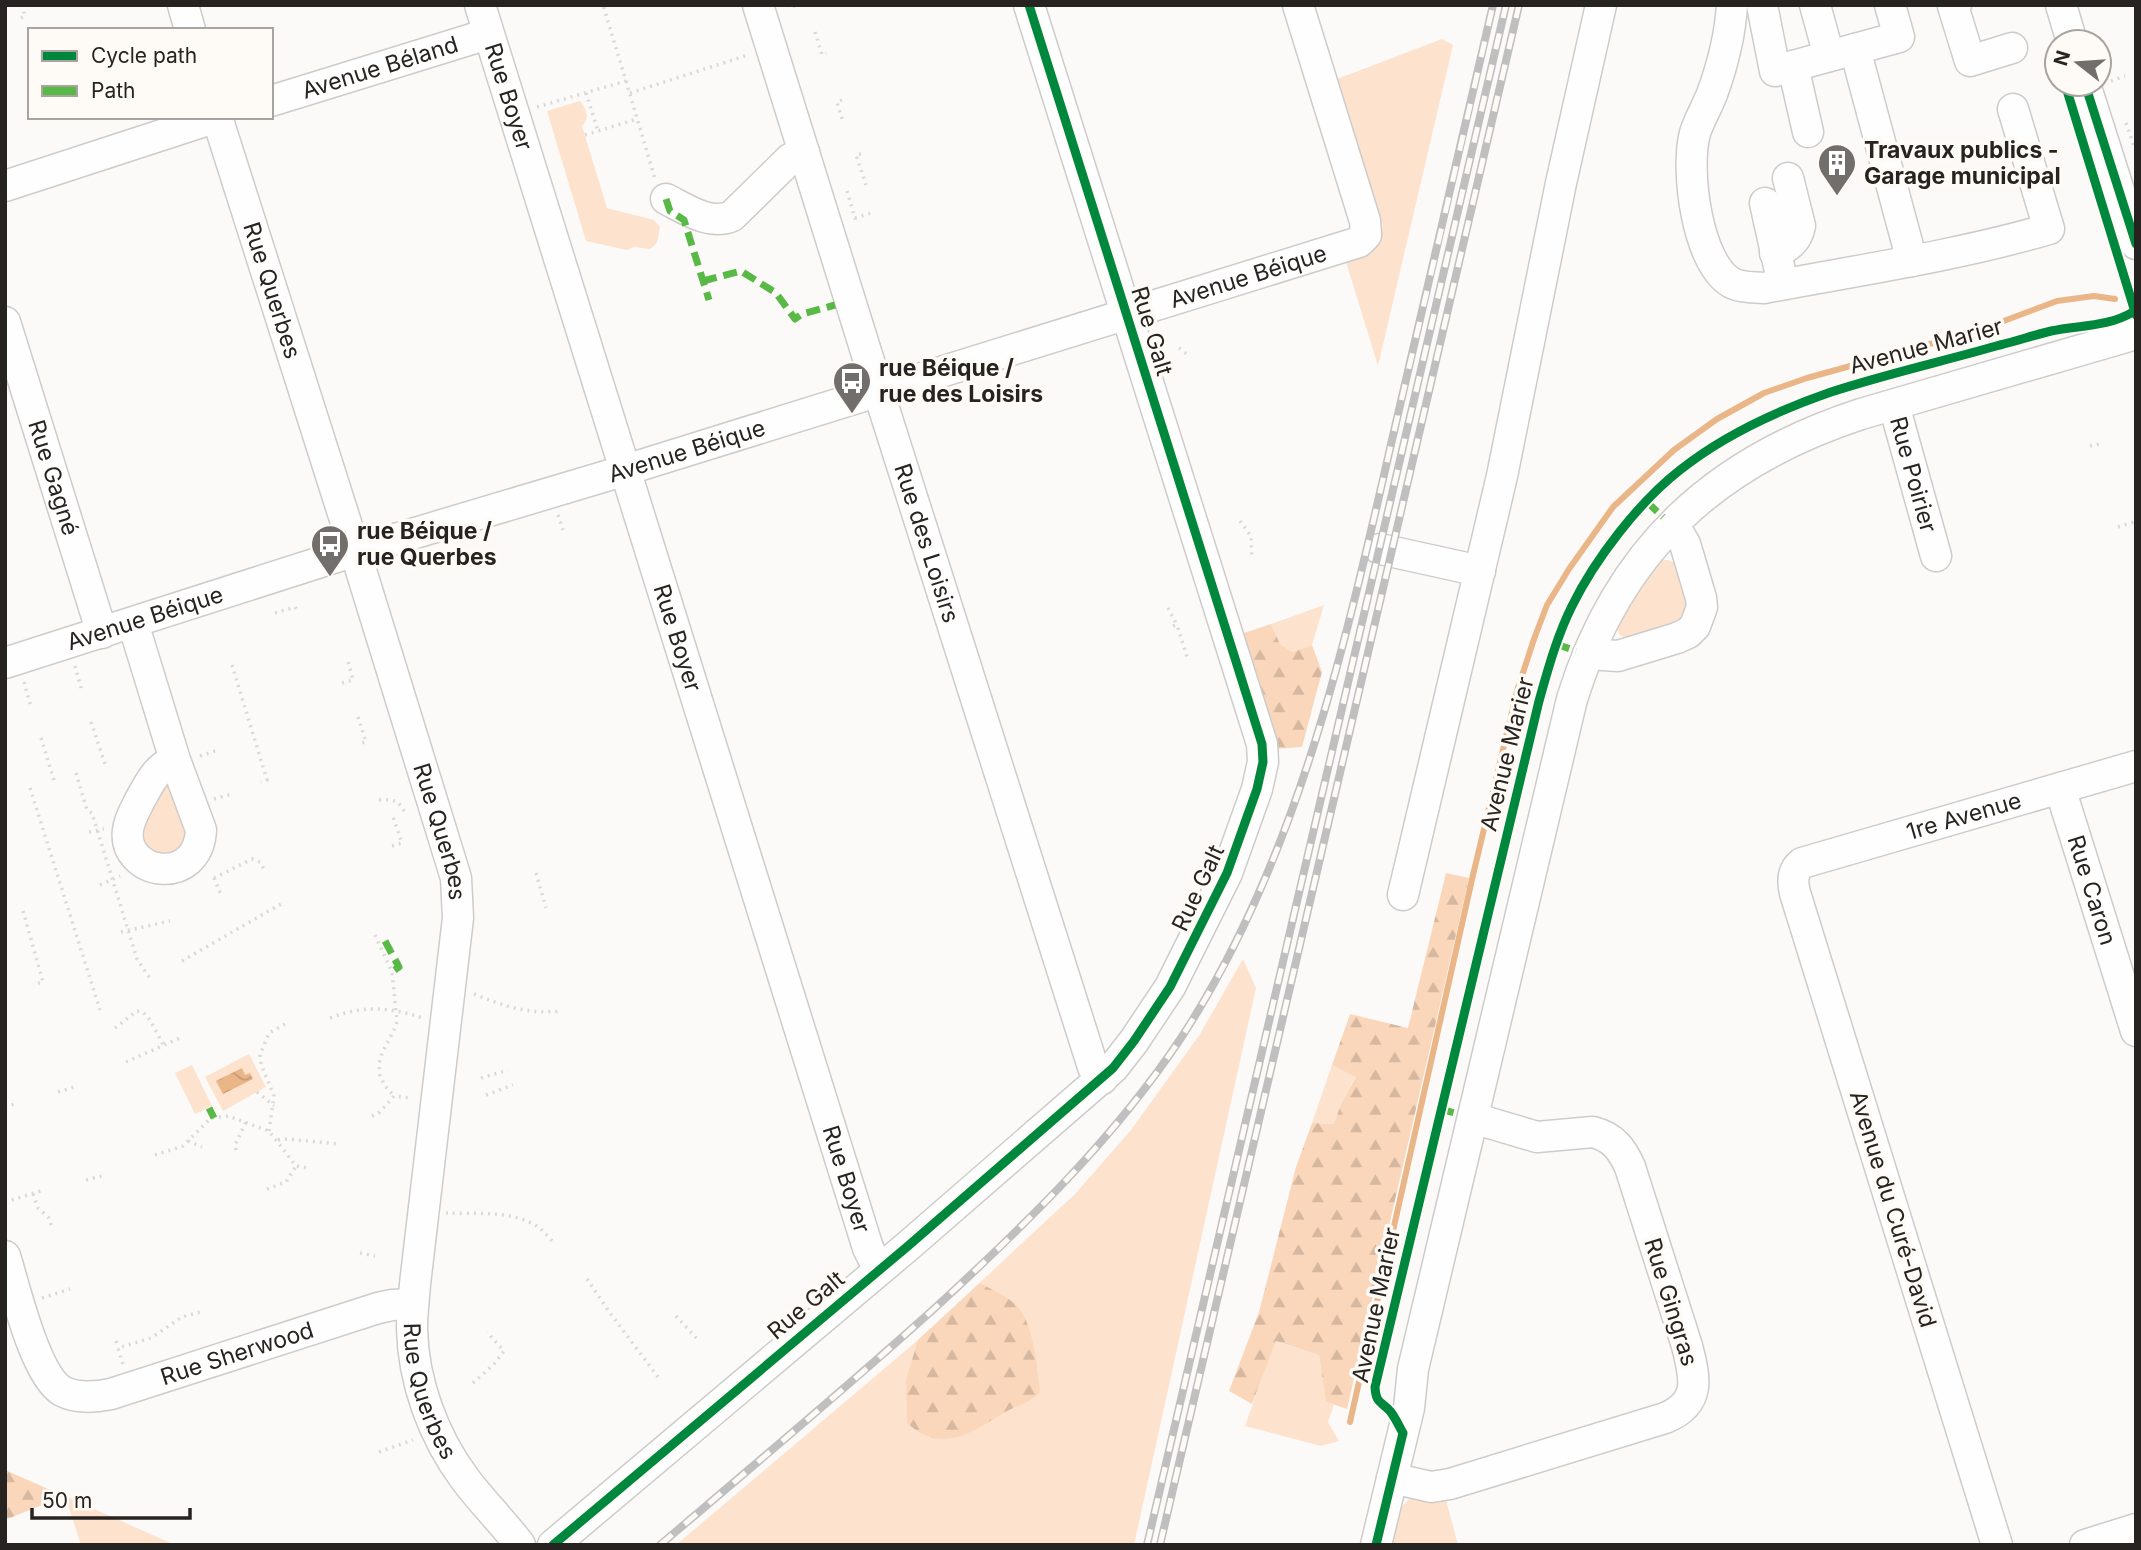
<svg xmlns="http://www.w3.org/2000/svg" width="2141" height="1550" font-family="Inter,sans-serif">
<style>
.green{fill:#fde2ce}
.forest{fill:url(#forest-firs)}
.water{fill:url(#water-waves)}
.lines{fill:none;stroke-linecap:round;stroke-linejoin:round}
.stream{stroke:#eab587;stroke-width:6}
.minor-casing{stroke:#ceccca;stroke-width:33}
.path{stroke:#d9d9d8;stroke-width:3.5;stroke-dasharray:2 5;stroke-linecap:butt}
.minor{stroke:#fffefe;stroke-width:30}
.rail-casing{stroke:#c0bfbf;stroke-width:8}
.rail{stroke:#fefaf6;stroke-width:5;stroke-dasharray:16;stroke-linecap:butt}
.quiet{stroke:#58b947;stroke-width:7;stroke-dasharray:14 7;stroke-linecap:butt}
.cycleway-casing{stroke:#fefaf6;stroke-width:13}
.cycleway{stroke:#00873e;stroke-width:9}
.labels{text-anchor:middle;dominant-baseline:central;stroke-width:7;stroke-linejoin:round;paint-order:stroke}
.street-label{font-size:23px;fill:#272320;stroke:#fefaf6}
.poi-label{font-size:23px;font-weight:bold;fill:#272320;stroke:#fefaf6;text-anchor:start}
</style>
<defs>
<pattern id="forest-firs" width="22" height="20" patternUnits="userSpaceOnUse" patternTransform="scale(1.75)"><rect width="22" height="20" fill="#fad7ba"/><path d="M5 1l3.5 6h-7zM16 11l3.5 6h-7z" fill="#d6b8a0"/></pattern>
<pattern id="water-waves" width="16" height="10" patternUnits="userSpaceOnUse" patternTransform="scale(1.75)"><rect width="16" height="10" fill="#eab587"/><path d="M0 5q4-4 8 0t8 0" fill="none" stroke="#c99b74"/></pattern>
</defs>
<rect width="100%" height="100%" fill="#fcfaf8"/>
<path class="green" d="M1442 39 1453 45 1378 366 1346 262C1369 254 1384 250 1382 222L1337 79Z
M580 101C587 110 590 118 582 126L607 208 654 220 660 227 657 243 650 249 634 247 627 250 586 241 547 111Z
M1661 560H1668L1675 563C1679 575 1686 588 1688 601 1692 626 1646 633 1627 639L1620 635 1617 630 1619 621 1655 564Z
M1324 605 1312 645 1294 652 1280 644 1271 624Z
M166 785 170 786 188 828 186 844 171 855C124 849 150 814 163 787Z
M1243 959 1256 988 1134 1545H676L918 1340 1075 1194 1131 1130 1200 1034Z
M249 1054 266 1087 223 1111 205 1077Z
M192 1065 212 1106 195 1114 175 1073Z
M1332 1065 1356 1076 1341 1104 1334 1124 1312 1123Z
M1275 1341 1319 1355 1326 1402 1334 1405 1328 1422 1339 1441 1321 1446 1245 1426Z
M65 1496 175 1545H81Z
M1416 1498 1436 1502 1446 1500 1458 1545H1390L1400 1509 1409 1499Z"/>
<path class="forest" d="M1271 624 1280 644 1293 652 1312 645 1322 672 1302 747 1276 749 1241 634Z
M1446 873 1469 878 1347 1409 1326 1402 1319 1355 1276 1341 1252 1404 1229 1391 1259 1312 1296 1167 1312 1123 1334 1124 1341 1104 1356 1077 1332 1065 1350 1014 1408 1028Z
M980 1283C992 1290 1009 1297 1018 1307 1034 1325 1037 1369 1040 1392 1029 1404 1020 1404 1007 1411 973 1431 944 1456 907 1423L906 1380 918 1340Z
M5 1470 64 1496 5 1520Z"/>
<path class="water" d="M242 1068 245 1075 250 1073 253 1079 223 1094 216 1081Z"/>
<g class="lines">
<path class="stream" d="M1350 1422 1473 875 1517 691 1534 639 1547 605 1569 569 1613 507 1674 450 1717 419 1764 393 1807 378 1977 331 2057 301 2094 296 2115 299"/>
<defs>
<g id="minor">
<path d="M183 5 190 30"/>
<path id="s1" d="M480 5 868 1248 879 1270"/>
<path id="s2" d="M758 5 878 390 1093 1067 1102 1079"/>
<path d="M1732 5C1730 37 1723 64 1712 94 1707 107 1699 120 1695 133 1685 169 1697 264 1732 283 1742 288 1753 287 1764 288 1859 270 1956 256 2049 229L2013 109"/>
<path d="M1762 5 1775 71 1899 37 1890 5"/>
<path d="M1815 5 1829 56"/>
<path d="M1956 5 1953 6 1970 61 2012 48"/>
<path d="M2061 5 2072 42"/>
<path d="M1855 49 1912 261"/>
<path d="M1793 66 1808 132"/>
<path d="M2085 84 2136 244"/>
<path id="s3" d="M271 101 488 34"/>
<path id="s4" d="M217 117 355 551 456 878 458 918 415 1284C414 1299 412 1313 412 1328 413 1381 433 1436 465 1479 482 1502 503 1522 520 1545"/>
<path d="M5 186 217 117"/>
<path d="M666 199C686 209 710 226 732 216L790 159 804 152"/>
<path d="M1765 203 1780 271"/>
<path d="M1775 253C1788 247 1797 241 1800 226L1788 178"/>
<path id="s5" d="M5 322 102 633"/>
<path id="s6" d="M1894 405 1936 556"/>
<path d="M1380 549 1480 571"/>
<path d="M133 623 175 760 201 830C198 888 122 875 128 830 129 820 135 810 140 800 150 782 156 768 175 760"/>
<path d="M1588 654 1618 656 1677 638 1688 633 1695 626 1702 607 1701 598 1685 544 1679 534 1671 527"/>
<path id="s7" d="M5 663 355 551 606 476 1359 242 1366 235 1365 221 1298 5"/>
<path id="s8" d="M2060 788 2136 1031"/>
<path d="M1403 895 1502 476 1561 183 1601 5"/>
<path id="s9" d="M5 1256C15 1288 35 1375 62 1391 77 1399 95 1397 111 1394L378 1308 392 1305 413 1304"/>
<path d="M1392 1478 1431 1487 1450 1484 1665 1418C1702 1403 1695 1377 1687 1346L1630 1167C1622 1149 1613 1137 1593 1132L1537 1137 1473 1118"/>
<path d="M553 1545 908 1246 1113 1068 1134 1041 1170 987 1227 873 1257 789 1263 762 1262 744 1029 5"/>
<path d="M1376 1545 1409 1408 1413 1369 1572 699C1618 550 1714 462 1861 414L2136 334"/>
<path id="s10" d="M1997 1545 1795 893C1792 881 1792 871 1802 863L2136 766"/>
<path d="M2085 1545 2136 1529"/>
</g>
</defs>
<use href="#minor" class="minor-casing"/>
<path class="path" d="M788 5 789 8 796 5
M21 18 25 16 22 5
M815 32 822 55 826 53
M626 81 655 179
M2111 81 2125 76
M586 93 598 131
M630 93 748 55
M842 100 837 102 843 122
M537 107 626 81 603 5
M2126 123 2136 152
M585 135 637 119
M861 154 856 155 866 185
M847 191 855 218 874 212
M1179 348 1188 355
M2090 446 2100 444
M558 515 563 530
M1240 521 1251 536 1252 558
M2118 527 2134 522
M1168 608 1177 625
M275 613 295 607 297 610
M1173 626 1177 625 1187 657
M232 665 267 780 261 782
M75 666 82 691
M24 682 31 707
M342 683 353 680 348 661
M358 717 366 742 361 743
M91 722 105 764
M41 738 54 780
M200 756 218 750
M76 773 87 810 92 813 137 959 151 980
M30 788 100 1010
M214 799 232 794
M379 800C393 799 399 800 405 813
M89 832 104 829
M392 846 402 843 393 817
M536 873 546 908
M214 878 252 859 260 862 265 871
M214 878 221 895
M100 885 120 876
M23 911 43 982 33 985
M121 932 170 921
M375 935 392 972 397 1021 394 1030 382 1053 379 1064 380 1075 385 1086 394 1096
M182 961 281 904 278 901
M474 994C502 1005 528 1015 559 1011
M330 1018C364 1005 388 1007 423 1018
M115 1028 137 1011 143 1012 150 1020 164 1046
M126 1062 180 1038
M481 1078 508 1070
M58 1092 74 1087
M257 1092 274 1106
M486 1095 513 1085
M5 1107 17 1103
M372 1116 380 1112 394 1096 411 1098
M269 1131 274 1096 261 1064 260 1055 269 1033 285 1024
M278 1140 287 1139 339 1144
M188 1141 202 1147
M236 1150 235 1145 246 1122
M155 1155 183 1146 211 1118 228 1116 269 1131 296 1166 308 1168
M86 1180 102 1176
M267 1189 286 1182 296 1166
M33 1194 38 1208 49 1218 52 1228
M5 1202 44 1190
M446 1213C475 1214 513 1210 538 1227 544 1231 549 1238 554 1243
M360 1253 375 1256
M587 1279 610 1313 658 1377
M42 1298 70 1289
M676 1316 699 1341
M116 1341 118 1348
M123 1364 118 1348 151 1338 182 1317 204 1311
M473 1383 494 1364 504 1351 487 1332
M379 1452 413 1440"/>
<use href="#minor" class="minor"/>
<defs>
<path id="rail" d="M660 1545C753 1466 846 1388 936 1307 1025 1225 1114 1139 1181 1038 1298 859 1345 645 1392 440 1426 295 1460 150 1493 5
M1147 1545 1506 5
M1160 1545 1519 5"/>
</defs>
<use href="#rail" class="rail-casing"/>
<use href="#rail" class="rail"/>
<path class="quiet" d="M666 199 670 211 684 220 709 300
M703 281 741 271 776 293 795 319 802 314 835 305
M1647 502 1663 517
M1556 644 1576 651
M385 941 399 967 392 972
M209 1108 214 1118
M1440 1109 1459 1114"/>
<defs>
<path id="cycleway" d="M2065 84 2136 315
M2085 84 2136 244
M553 1545 908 1246 1113 1068 1134 1041 1170 987 1227 873 1257 789 1263 762 1262 744 1029 5
M1376 1545 1403 1433C1399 1426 1395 1417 1390 1411 1381 1401 1376 1404 1375 1387L1539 701C1548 669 1557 636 1572 606 1595 559 1639 502 1680 470 1724 435 1779 410 1831 392 1886 374 1944 361 2000 345 2017 341 2034 335 2051 331 2080 325 2108 327 2133 312"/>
</defs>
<use href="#cycleway" class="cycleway-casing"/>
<use href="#cycleway" class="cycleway"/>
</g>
<defs>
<symbol id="building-pin" viewBox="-11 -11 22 30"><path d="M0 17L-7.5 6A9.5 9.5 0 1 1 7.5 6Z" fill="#726e6c" stroke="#fefaf6"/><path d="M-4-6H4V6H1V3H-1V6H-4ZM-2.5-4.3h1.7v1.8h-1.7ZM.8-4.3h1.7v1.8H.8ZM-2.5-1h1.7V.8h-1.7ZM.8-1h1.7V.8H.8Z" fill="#fff"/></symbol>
<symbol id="bus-pin" viewBox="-11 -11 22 30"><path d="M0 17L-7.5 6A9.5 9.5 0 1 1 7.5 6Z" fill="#726e6c" stroke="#fefaf6"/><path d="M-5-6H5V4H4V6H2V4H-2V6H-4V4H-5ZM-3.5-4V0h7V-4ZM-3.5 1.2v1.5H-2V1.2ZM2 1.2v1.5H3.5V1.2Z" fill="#fff"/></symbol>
</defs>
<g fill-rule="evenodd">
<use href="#building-pin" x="1815" y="141" width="44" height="60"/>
<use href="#bus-pin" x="830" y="359" width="44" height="60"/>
<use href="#bus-pin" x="308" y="522" width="44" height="60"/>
</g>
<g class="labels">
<g class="street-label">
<text stroke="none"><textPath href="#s3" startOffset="114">Avenue Béland</textPath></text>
<text stroke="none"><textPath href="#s1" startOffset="96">Rue Boyer</textPath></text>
<text stroke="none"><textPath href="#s7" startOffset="1302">Avenue Béique</textPath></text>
<text stroke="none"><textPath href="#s4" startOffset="182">Rue Querbes</textPath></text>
<text transform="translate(1152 331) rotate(73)">Rue Galt</text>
<text transform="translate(1926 346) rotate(-15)">Avenue Marier</text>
<text stroke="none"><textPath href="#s7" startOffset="714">Avenue Béique</textPath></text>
<text stroke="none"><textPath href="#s6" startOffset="72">Rue Poirier</textPath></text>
<text stroke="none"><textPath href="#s5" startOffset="163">Rue Gagné</textPath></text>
<text stroke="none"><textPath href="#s2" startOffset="564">Rue des Loisirs</textPath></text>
<text stroke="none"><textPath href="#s7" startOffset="147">Avenue Béique</textPath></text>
<text stroke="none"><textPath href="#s1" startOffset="663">Rue Boyer</textPath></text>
<text transform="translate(1507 754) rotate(-76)">Avenue Marier</text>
<text stroke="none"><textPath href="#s10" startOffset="884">1re Avenue</textPath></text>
<text stroke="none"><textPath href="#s4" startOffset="749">Rue Querbes</textPath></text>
<text transform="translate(1198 888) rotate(-65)">Rue Galt</text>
<text stroke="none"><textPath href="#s8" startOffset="107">Rue Caron</textPath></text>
<text stroke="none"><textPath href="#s1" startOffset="1230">Rue Boyer</textPath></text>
<text transform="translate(1893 1209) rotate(73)">Avenue du Curé-David</text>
<text transform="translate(1671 1302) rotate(73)">Rue Gingras</text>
<text transform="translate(806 1305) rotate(-40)">Rue Galt</text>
<text transform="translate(1376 1305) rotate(-78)">Avenue Marier</text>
<text stroke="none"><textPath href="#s9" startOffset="331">Rue Sherwood</textPath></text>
<text stroke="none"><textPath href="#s4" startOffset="1316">Rue Querbes</textPath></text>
</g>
<g class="poi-label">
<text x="1864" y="150">Travaux publics -<tspan x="1864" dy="26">Garage municipal</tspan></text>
<text x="879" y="368">rue Béique /<tspan x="879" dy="26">rue des Loisirs</tspan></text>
<text x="357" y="531">rue Béique /<tspan x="357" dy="26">rue Querbes</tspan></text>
</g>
</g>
<rect width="2141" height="1550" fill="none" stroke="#272320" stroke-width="14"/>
<rect x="28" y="28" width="245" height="91" fill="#fefaf6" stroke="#a8a4a0" stroke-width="2"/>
<rect x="42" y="51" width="35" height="10" fill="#00873e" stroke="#a8a4a0" stroke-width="2"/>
<text x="91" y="63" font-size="21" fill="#272320">Cycle path</text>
<rect x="42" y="86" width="35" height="10" fill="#58b947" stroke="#a8a4a0" stroke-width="2"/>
<text x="91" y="98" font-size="21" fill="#272320">Path</text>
<g transform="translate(2078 63) rotate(287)"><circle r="33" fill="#fefaf6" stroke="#a8a4a0" stroke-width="2"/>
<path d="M0-5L12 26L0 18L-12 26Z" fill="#726e6c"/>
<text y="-10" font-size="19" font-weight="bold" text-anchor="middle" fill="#272320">N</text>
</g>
<path d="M32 1508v10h158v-10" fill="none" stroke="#272320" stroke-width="3.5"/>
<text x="42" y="1508" font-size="21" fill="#272320" stroke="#fefaf6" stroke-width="5" paint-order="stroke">50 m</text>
</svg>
